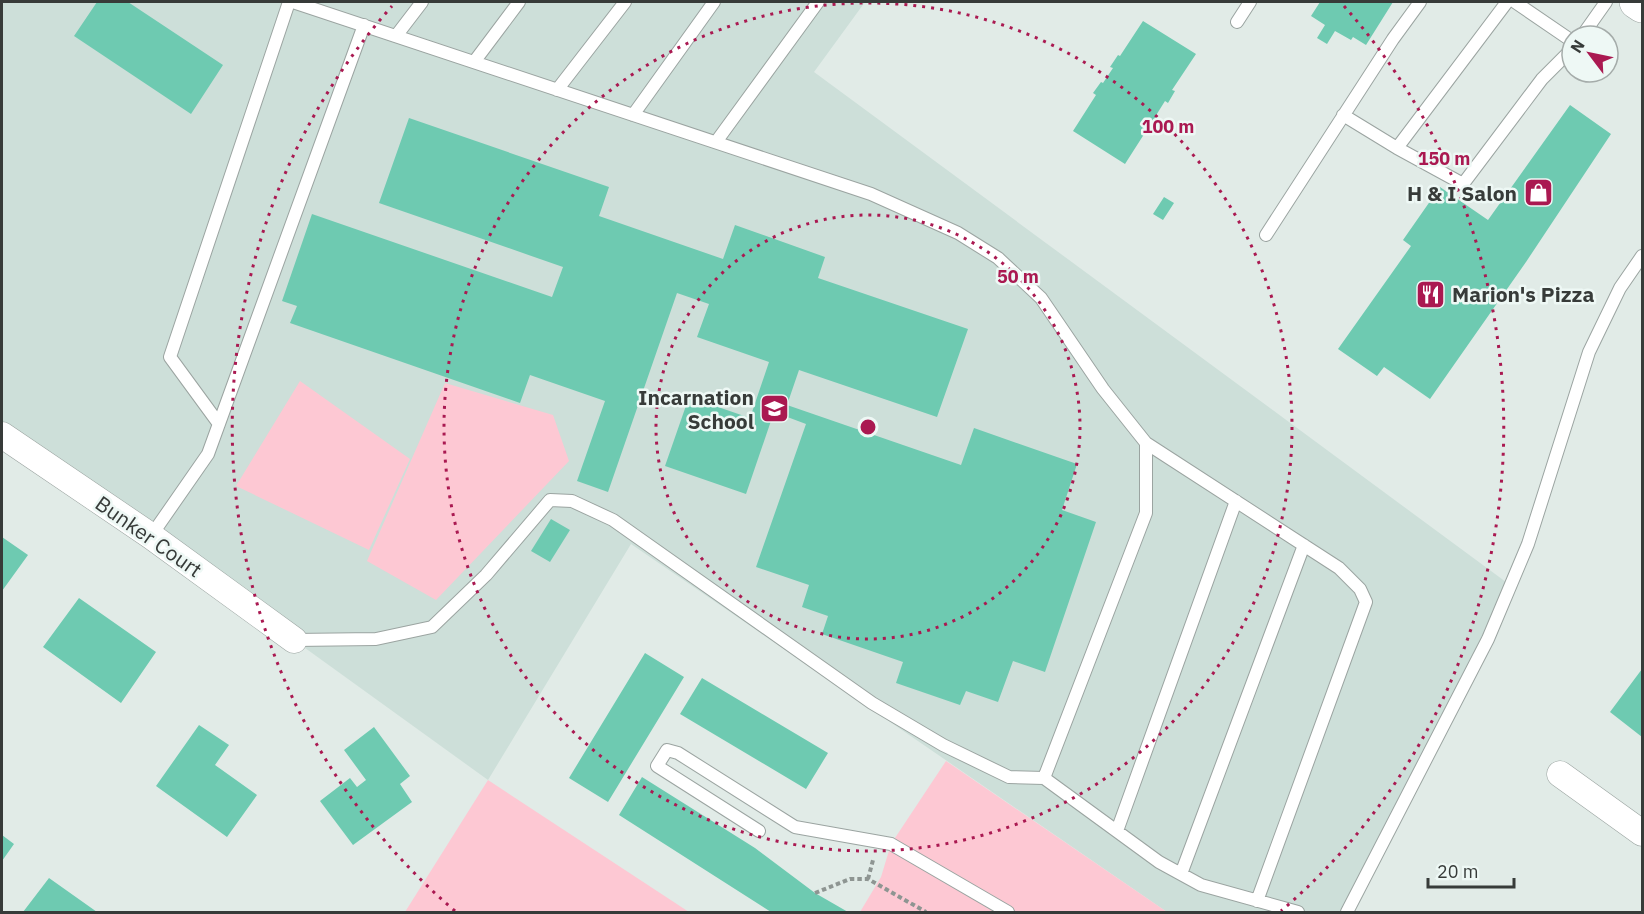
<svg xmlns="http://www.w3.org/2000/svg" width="1644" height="914" font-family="'IBM Plex Sans',sans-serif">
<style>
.built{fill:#cddfd9}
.green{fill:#fdc8d3}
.building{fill:#6ecab1}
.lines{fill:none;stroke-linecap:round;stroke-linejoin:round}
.service-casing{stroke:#9ba4a1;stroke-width:14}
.minor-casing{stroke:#9ba4a1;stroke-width:27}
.primary-casing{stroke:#9ba4a1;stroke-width:34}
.path{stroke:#8e9592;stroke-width:4;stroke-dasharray:4.5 3;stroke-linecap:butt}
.service{stroke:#fff;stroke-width:12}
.minor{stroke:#fff;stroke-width:26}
.primary{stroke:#fff;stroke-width:33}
.ring{fill:none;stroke:#aa1951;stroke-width:3;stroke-dasharray:3 6}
.labels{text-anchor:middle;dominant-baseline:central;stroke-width:5;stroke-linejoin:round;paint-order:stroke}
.poi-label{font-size:21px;font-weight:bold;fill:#373b39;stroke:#eef8f5;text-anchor:end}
.street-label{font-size:21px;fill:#373b39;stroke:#eef8f5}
.centre{fill:#aa1951;stroke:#eef8f5;stroke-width:3}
.ring-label{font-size:18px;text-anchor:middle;font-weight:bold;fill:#aa1951;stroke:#eef8f5;stroke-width:5;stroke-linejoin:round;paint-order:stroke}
</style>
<rect width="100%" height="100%" fill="#e1ebe7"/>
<path class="built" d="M2 2H865L814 72 1510 585 1347 912H1167L631 544 488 780 294 640 2 435Z"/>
<path class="green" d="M300 381 410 459 369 550 236 486Z
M445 383 553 415 569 461 436 600 367 561Z
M946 761 1167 912H860L881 877 891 844Z
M488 780 689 912H405Z"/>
<path class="building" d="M97 2H128L223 65 191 114 74 36Z
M1320 2H1393L1366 45 1353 37 1351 40 1335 31 1327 44 1317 38 1325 25 1311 16Z
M1143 21 1196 54 1172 90 1175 91 1168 103 1165 101 1155 117 1158 118 1150 130 1148 128 1125 164 1073 131 1096 95 1093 93 1101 82 1103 83 1113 68 1110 67 1118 55 1120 56Z
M1570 105 1611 134 1526 262 1430 399 1384 367 1377 376 1338 349 1411 246 1403 240 1440 187 1488 220Z
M409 118 609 187 599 216 723 259 735 225 825 257 818 278 968 329 937 417 799 370 787 405 961 465 974 428 1077 464 1062 510 1096 522 1045 672 1013 661 998 702 966 691 960 705 896 683 903 662 822 634 828 616 802 607 809 585 756 567 806 424 774 412 746 494 665 466 689 397 750 418 769 362 697 337 709 304 677 293 608 492 577 481 605 401 530 375 520 403 290 323 297 306 282 301 312 214 552 297 563 267 379 203Z
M1164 197 1174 203 1163 220 1153 214Z
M551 519 570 530 550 562 531 551Z
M2 537 28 555 2 591Z
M79 598 156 652 121 703 43 647Z
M645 653 684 677 608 802 569 778Z
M1642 669V737L1610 712Z
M702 678 828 753 806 789 680 714Z
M199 725 229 745 215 765 257 795 227 837 156 786Z
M374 727 410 776 400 784 412 802 353 845 320 801 350 778 357 787 366 780 344 750Z
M642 777 755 848 815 893 848 912H771L619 815Z
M2 835 14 844 2 861Z
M49 878 97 912H23Z"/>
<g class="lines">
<defs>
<path id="service" d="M293 2 871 194 958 233 998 258 1041 298 1103 389 1146 443V513L1044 778 1159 862 1201 885 1298 912
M1515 2 1572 41
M1237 22 1250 2
M396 36 422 2
M1582 36 1606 2
M474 62 519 2
M557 90 625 2
M633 115 714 2
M1343 115 1397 148 1463 184 1542 79 1572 49
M716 142 818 2
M1397 148 1507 2
M1266 235 1393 39 1420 2
M219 424 170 357 289 2
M1146 443 1339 568 1360 589 1366 602 1257 901
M151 536 208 454 364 25
M294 640 376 639 432 627 486 575 550 500 572 501 613 520 872 703 943 745 1009 777 1044 778
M759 831 657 766 667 750 678 753 795 827 891 844 1008 912
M1117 831 1236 501
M1181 874 1304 545
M1347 912 1488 639 1528 544 1589 352 1620 288 1642 256"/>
<path id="minor" d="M2 435 151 536 294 640
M1560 774 1642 833"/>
<path id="primary" d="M1636 2 1642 6"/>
</defs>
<use href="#service" class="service-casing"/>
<use href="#minor" class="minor-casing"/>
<use href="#primary" class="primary-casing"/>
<path class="path" d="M868 879 873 860
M815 893 850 879H868L926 912"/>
<use href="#service" class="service"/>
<use href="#minor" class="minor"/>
<use href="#primary" class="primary"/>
</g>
<g class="ring">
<circle cx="868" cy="427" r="212"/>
<circle cx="868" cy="427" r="424"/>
<path d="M455 911A636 636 0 0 1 392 6M1344 6A636 636 0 0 1 1281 911"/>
</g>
<defs>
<symbol id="shop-square" viewBox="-11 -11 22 22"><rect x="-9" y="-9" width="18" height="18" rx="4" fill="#aa1951" stroke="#eef8f5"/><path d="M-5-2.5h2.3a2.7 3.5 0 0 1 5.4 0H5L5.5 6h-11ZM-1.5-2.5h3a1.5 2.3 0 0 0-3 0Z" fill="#fff"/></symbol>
<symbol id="restaurant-square" viewBox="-11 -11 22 22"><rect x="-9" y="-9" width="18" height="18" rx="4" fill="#aa1951" stroke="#eef8f5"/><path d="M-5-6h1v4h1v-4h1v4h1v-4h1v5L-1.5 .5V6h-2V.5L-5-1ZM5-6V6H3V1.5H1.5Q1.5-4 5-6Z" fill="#fff"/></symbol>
<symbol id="school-square" viewBox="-11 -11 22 22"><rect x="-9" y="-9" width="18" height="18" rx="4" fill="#aa1951" stroke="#eef8f5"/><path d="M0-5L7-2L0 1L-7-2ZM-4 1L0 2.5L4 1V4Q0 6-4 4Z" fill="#fff"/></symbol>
</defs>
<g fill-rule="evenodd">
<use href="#shop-square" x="1522" y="176" width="33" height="33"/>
<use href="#restaurant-square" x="1414" y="278" width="33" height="33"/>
<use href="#school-square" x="758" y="392" width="33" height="33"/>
</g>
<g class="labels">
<g class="poi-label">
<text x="1517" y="193">H &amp; I Salon</text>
<text x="1452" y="294" text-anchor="start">Marion's Pizza</text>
<text x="754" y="397">Incarnation<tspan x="754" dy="24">School</tspan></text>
</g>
<g class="street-label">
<text transform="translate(149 536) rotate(35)">Bunker Court</text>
</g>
</g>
<circle cx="868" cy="427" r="9" class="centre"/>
<g class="ring-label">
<text x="1168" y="133">100 m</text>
<text x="1444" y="165">150 m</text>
<text x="1018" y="283">50 m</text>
</g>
<rect width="1644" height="914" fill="none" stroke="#373b39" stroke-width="6"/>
<g transform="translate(1590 54) rotate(302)"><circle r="28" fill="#eef8f5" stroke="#a5acaa" stroke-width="1.5"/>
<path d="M0-4.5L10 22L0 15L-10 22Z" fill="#aa1951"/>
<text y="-9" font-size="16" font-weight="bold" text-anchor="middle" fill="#373b39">N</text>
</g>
<path d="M1428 878v9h86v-9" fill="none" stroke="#373b39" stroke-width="3"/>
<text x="1437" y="878" font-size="18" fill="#373b39" stroke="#eef8f5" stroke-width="4.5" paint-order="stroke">20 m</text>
</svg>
